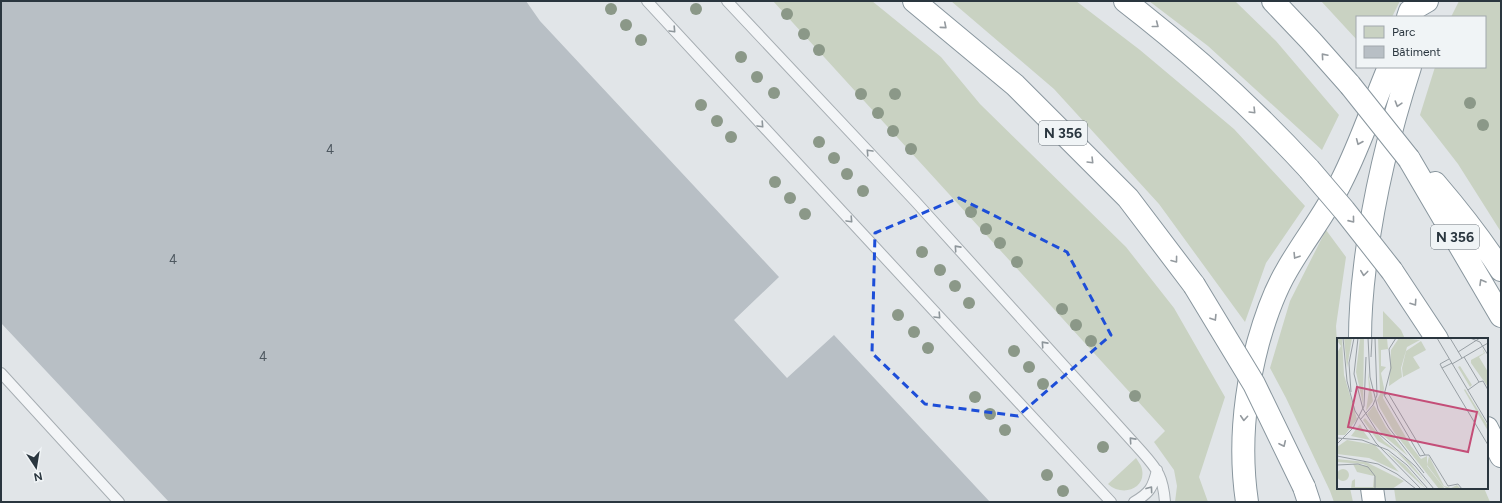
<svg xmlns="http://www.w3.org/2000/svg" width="1502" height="503" font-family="Figtree,sans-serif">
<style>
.green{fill:#c9d2c2}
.building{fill:#b8bfc5}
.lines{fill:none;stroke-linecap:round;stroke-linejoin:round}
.lane-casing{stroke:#a6adb2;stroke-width:12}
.highway-casing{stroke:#89969e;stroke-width:24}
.lane{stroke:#f3f5f7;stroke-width:10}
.highway{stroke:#fff;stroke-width:22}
.highway-bridge-casing{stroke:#89969e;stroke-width:24;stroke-linecap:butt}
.highway-bridge{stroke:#fff;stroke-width:22}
.tree{fill:#8b9888}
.oneway{stroke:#949a9f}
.oneway2{stroke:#8e969b}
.marked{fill:none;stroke:#1d4ed8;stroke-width:3;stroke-dasharray:8 5;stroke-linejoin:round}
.labels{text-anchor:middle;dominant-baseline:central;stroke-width:4;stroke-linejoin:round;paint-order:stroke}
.number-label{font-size:13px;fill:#4e5860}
.shield{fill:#f0f4f6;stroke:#656f76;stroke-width:1}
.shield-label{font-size:14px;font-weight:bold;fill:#2a363f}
.inset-road{fill:none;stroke:#989fa4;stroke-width:1}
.view{fill:#c44e78;fill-opacity:0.15;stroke:#c44e78;stroke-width:2}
.inset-edge{fill:none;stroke:#2a363f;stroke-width:2}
</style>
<rect width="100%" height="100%" fill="#e1e5e8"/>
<path class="green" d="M773 1H872L941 57 980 104 1126 247 1174 308 1225 397 1199 477 1208 502H1175L1177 486 1174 470 1154 442 1165 431Z
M951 1H1076L1140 50 1234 129 1305 206 1266 263 1245 322 1159 204 1054 89Z
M1149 1H1235L1276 41 1339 115 1322 150 1208 46Z
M1321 1H1400L1392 17H1357V40Z
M1459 1H1501V232L1458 164 1420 115 1435 67H1485V17H1451Z
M1326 230 1346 257 1336 326 1338 361V488H1350L1353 502H1334L1330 491 1286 398 1270 368 1290 301Z
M1383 311 1401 330 1405 339H1383Z
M1136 458C1138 461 1140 464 1141 466 1149 488 1123 498 1108 484Z
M1394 488H1484L1490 502H1396Z"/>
<path class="building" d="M1 1H526L540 21 779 277 734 320 787 378 834 335 990 502H169L1 323Z"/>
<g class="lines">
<defs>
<path id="lane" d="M647 1 1111 502
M727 1 915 201 1142 452C1158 470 1163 477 1165 502
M1 373 119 502
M1134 502C1150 493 1153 487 1157 470"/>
<path id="highway" d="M914 1 1015 85 1128 198 1194 285
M1125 1C1191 52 1252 107 1309 169
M1273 1 1311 41 1350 85
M1408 17 1410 11 1427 1
M1409 159 1501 316
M1435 183C1459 211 1481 239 1501 270
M1392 271 1437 339
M1360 339C1360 315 1362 290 1365 266 1373 198 1389 132 1410 67
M1487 428 1501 456
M1304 487 1309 502
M1372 488 1374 502
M1247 502C1239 448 1244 396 1258 343 1265 318 1274 292 1287 270 1304 240 1326 213 1341 182 1360 145 1373 105 1389 67"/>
</defs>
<use href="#lane" class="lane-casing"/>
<use href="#highway" class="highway-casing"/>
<use href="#lane" class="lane"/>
<use href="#highway" class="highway"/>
<defs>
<path id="highway-bridge" d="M1350 85 1409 159
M1309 169 1344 210 1392 271
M1194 285 1254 384 1304 487"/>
</defs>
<use href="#highway-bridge" class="highway-bridge-casing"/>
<use href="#highway-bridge" class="highway-bridge"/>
</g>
<g class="tree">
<circle cx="611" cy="9" r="6"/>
<circle cx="696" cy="9" r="6"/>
<circle cx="787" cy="14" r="6"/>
<circle cx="626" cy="25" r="6"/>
<circle cx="804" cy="34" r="6"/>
<circle cx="641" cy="40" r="6"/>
<circle cx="819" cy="50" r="6"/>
<circle cx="741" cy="57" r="6"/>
<circle cx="757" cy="77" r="6"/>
<circle cx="774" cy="93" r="6"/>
<circle cx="861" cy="94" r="6"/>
<circle cx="895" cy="94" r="6"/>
<circle cx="1470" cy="103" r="6"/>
<circle cx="701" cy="105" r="6"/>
<circle cx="878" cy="113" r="6"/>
<circle cx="717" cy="121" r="6"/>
<circle cx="1483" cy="125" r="6"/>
<circle cx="893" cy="131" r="6"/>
<circle cx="731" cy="137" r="6"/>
<circle cx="819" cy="142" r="6"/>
<circle cx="911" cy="149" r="6"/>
<circle cx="834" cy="158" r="6"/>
<circle cx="847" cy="174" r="6"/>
<circle cx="775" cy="182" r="6"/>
<circle cx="863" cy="191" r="6"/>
<circle cx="790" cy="198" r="6"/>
<circle cx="971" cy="212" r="6"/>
<circle cx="805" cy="214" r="6"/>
<circle cx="986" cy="229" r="6"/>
<circle cx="1000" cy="243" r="6"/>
<circle cx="922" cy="252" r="6"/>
<circle cx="1017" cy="262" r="6"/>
<circle cx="940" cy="270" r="6"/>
<circle cx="955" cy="286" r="6"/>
<circle cx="969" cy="303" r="6"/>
<circle cx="1062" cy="309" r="6"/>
<circle cx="898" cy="315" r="6"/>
<circle cx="1076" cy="325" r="6"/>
<circle cx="914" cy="332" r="6"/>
<circle cx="1091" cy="341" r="6"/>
<circle cx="928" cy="348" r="6"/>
<circle cx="1014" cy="351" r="6"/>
<circle cx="1029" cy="367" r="6"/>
<circle cx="1043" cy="384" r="6"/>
<circle cx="1135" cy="396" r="6"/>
<circle cx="975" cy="397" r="6"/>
<circle cx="990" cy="414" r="6"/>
<circle cx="1005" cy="430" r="6"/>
<circle cx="1103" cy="447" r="6"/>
<circle cx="1047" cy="475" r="6"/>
<circle cx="1063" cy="491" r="6"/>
</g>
<defs><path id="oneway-chevron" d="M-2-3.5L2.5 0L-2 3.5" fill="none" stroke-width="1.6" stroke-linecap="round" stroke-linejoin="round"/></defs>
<g class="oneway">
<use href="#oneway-chevron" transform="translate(1156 25) rotate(38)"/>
<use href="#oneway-chevron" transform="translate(944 26) rotate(40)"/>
<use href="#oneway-chevron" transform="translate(1324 56) rotate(-131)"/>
<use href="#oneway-chevron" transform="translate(1398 104) rotate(107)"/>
<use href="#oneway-chevron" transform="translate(1253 111) rotate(45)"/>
<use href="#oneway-chevron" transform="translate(1359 142) rotate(113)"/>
<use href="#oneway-chevron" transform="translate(1091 161) rotate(45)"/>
<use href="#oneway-chevron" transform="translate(1352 220) rotate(51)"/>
<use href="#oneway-chevron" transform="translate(1296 256) rotate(122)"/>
<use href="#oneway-chevron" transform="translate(1175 260) rotate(53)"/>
<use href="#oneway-chevron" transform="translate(1364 273) rotate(97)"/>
<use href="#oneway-chevron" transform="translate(1482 282) rotate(-120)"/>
<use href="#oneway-chevron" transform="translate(1414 303) rotate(56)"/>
<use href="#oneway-chevron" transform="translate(1214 318) rotate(58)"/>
<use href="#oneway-chevron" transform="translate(1244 418) rotate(94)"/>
<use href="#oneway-chevron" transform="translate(1283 444) rotate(65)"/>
</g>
<g class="oneway2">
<use href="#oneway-chevron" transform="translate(673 30) rotate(47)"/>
<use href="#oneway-chevron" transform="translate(761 125) rotate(47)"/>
<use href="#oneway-chevron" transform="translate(869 152) rotate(-133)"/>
<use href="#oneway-chevron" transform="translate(850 220) rotate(47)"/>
<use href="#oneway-chevron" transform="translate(957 248) rotate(-132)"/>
<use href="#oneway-chevron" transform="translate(938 316) rotate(47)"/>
<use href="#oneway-chevron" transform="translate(1044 344) rotate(-132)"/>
<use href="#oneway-chevron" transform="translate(1132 440) rotate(-132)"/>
<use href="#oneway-chevron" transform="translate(1150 489) rotate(-54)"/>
</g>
<path class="marked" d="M959 198 1067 252 1111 335 1018 416 925 404 872 353 875 233Z"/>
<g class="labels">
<g class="number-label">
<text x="330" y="149">4</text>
<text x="173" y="259">4</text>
<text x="263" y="356">4</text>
</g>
<g class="shield">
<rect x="1039" y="121" width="48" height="24" rx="3"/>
<rect x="1431" y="225" width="48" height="24" rx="3"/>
</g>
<g class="shield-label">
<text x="1063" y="133">N 356</text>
<text x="1455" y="237">N 356</text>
</g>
</g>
<g transform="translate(1337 338)">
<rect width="151" height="151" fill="#e1e5e8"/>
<path d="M0 0H5L7 37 20 81 8 97H0V15L4 8 1 4 0 6ZM7 0H15L10 30ZM23 0H27L26 66 19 34ZM41 0H50L51 11 44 12V28L49 29 44 35 47 50 46 60 74 108 84 121 90 118V128L108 151H102L57 94 43 70 40 62 43 56ZM62 0 83 2 70 9 64 30 65 39 52 48 54 12ZM84 3 89 12 76 19 83 30 66 39 65 30 69 13ZM145 10 148 15 142 19 151 34V49L134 25V22L147 15ZM123 28 135 47 133 49 121 29ZM31 34 36 63 29 73 32 52ZM128 51 151 88V93L127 52ZM37 67 49 89 71 118 47 98 35 83 30 76ZM28 80 47 103 72 123 91 147 60 114 41 103 26 82ZM23 86 27 94 33 102 14 98ZM10 102 38 107 62 134 32 120 0 116V109ZM49 113 68 127 89 151 69 133ZM92 118 107 148 114 150 120 147 124 151H111L106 148 90 127ZM0 121 29 124 67 143 55 151H14L15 143 18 141V149H36L37 138 20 134 16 126 31 128 26 126 0 124ZM0 137a6 6 0 1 1 12 0a6 6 0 1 1-12 0Z" fill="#c9d2c2"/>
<path class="inset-road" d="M6 0 10 43 18 73 39 105 84 151M21 0 17 36 26 71 41 95 78 128 97 151M31 0 33 39 41 71 52 90 87 135M100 0 151 86M113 0 125 20M133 0 143 4 151 17M121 14 143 0M34 19 35 0M127 19 142 44 146 43 151 52M112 21 103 26 105 30 115 25M115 26 151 5M105 30 151 107M131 52 142 44M14 54 12 25 17 0M47 57 51 55 88 117 83 118 47 57 54 30 52 11 59 0M23 82 36 67 40 57 38 0M0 100 25 102 51 112 70 127 91 151M0 106 16 90 27 68 29 19M88 117H92L111 148 121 146 125 151M0 118 41 126 60 136 79 151M0 127 21 126 31 129 38 138V151"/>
<path class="view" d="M20 49 140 74 131 114 11 89Z"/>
<rect width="151" height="151" class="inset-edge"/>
</g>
<rect width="1502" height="503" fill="none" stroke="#2a363f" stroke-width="4"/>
<rect x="1356" y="16" width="130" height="52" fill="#f0f4f6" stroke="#a1a8ad"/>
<rect x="1364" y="26" width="20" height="12" fill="#c9d2c2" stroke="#a1a8ad"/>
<text x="1392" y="36" font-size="12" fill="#2a363f">Parc</text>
<rect x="1364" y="46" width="20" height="12" fill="#b8bfc5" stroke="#a1a8ad"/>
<text x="1392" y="56" font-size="12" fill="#2a363f">Bâtiment</text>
<g transform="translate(36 467) rotate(168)" stroke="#f0f4f6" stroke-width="3" paint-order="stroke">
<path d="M0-3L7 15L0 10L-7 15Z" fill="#2a363f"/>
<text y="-6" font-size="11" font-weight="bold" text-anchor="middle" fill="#2a363f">N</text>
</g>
</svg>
